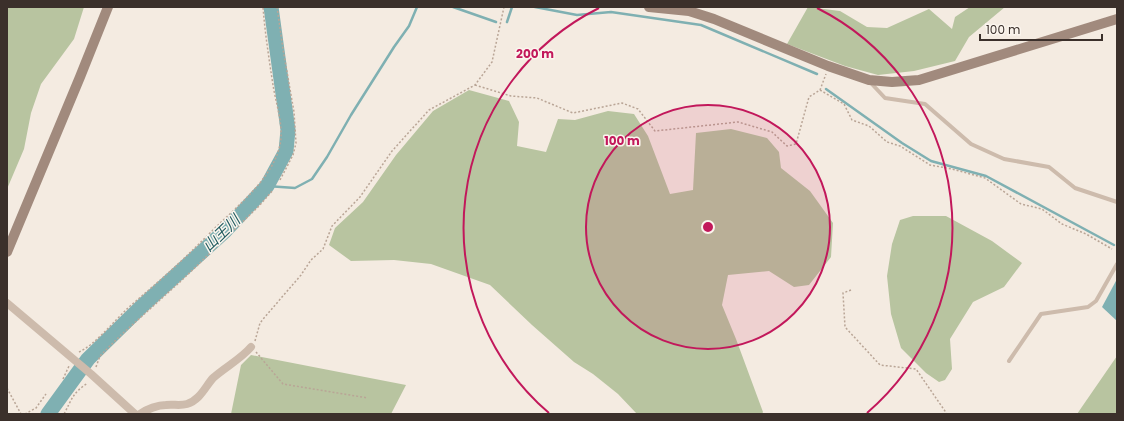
<svg xmlns="http://www.w3.org/2000/svg" width="1124" height="421" font-family="Poppins,'Noto Sans JP',sans-serif">
<style>
.green{fill:#b8c4a0}
.water{fill:#7fb0b2}
.lines{fill:none;stroke-linecap:round;stroke-linejoin:round}
.stream{stroke:#7fb0b2;stroke-width:2.5}
.river{stroke:#7fb0b2;stroke-width:15}
.path{stroke:#b9a596;stroke-width:1.5;stroke-dasharray:2 2;stroke-linecap:butt}
.lane{stroke:#cdbbac;stroke-width:4}
.street{stroke:#cdbbac;stroke-width:8}
.secondary{stroke:#a18a7d;stroke-width:10}
.ring{fill:none;stroke:#c2185b;stroke-width:2}
.labels{text-anchor:middle;dominant-baseline:central;stroke-width:3;stroke-linejoin:round;paint-order:stroke}
.water-label{font-size:15px;font-style:italic;fill:#1f5a5e;stroke:#fbf5ee}
.centre{fill:#c2185b;stroke:#fbf5ee;stroke-width:2}
.ring-label{font-size:12px;text-anchor:middle;font-weight:bold;fill:#c2185b;stroke:#fbf5ee;stroke-width:3;stroke-linejoin:round;paint-order:stroke}
</style>
<rect width="100%" height="100%" fill="#f4ebe1"/>
<path class="green" d="M7 7H84L74 39 41 84 31 113 24 149 7 189Z
M808 7 840 11 867 27 887 28 929 9 952 29 955 17 970 7H1005L969 37 955 61 914 71 878 75 845 66 787 44Z
M469 90 509 101 519 122 517 146 546 152 558 119 575 120 608 111 634 114 648 136 670 194 693 190 696 133 731 129 767 138 779 152 781 168 810 191 833 223 831 257 809 285 794 287 769 271 728 275 722 305 736 339 763 412 762 414H637L618 394 593 374 574 362 532 325 490 285 431 264 394 260 351 261 329 245 335 228 363 202 396 155 433 111Z
M913 216H946L992 241 1022 263 1004 287 973 302 950 339 952 369 945 380 939 382 926 373 901 348 891 314 887 276 892 244 900 220Z
M251 355 406 385 391 414H231L241 365Z
M1117 356V414H1077Z"/>
<path class="water" d="M1117 279V321L1102 307Z"/>
<g class="lines">
<path class="stream" d="M453 7 496 22
M535 7 577 15 611 12 701 25 817 74
M507 22 512 7
M826 89 902 143 931 161 986 176 1114 245
M267 186 295 188 312 179 327 157 351 115 394 47 409 26 417 7"/>
<path class="river" d="M48 414 88 359 141 307 225 231 267 186 286 151 288 130 271 7"/>
<path class="path" d="M277 7 283 49 294 112 296 143 293 155 280 180
M475 85 511 96 537 98 573 113 622 103 638 109 655 131 738 122 772 132 787 146 796 144 809 97 820 90 826 74
M820 90 844 104 852 120 869 126 887 142 900 146 930 165 952 169 985 178 1021 204 1042 209 1062 224 1086 234 1112 249
M851 290 843 293 845 327 880 365 916 369 947 414
M255 341 260 323 264 318 301 275 311 260 323 249 332 226 360 197 392 151 429 110 475 85 492 62 504 7
M79 352C96 344 113 322 128 308 145 293 162 279 178 264 192 251 204 239 217 226 240 204 273 177 280 145 284 126 276 104 273 85 269 59 265 33 263 7
M256 352 283 384 368 398
M96 367 100 356 121 335 181 281 259 206 273 190
M63 379 69 366
M7 388 21 414
M25 414 36 408 46 394
M64 414C72 399 73 392 88 383"/>
<path class="lane" d="M870 82 885 98 925 104 971 144 1004 159 1049 167 1075 188 1117 202
M1009 361 1041 314 1088 307 1096 301 1117 264"/>
<path class="street" d="M7 303 91 374 135 414
M140 414C147 409 158 405 166 405 173 404 180 406 187 404 200 400 205 387 213 378 225 367 241 359 251 347"/>
<path class="secondary" d="M649 7 689 11 714 19 828 66 869 80 892 82 919 80 1117 19
M7 252 80 77 108 7"/>
</g>
<circle cx="708" cy="227" r="122" fill="#c2185b" fill-opacity=".12"/>
<g class="ring">
<circle cx="708" cy="227" r="122"/>
<path d="M549 413A245 245 0 0 1 599 8M817 8A245 245 0 0 1 867 413"/>
</g>
<g class="labels">
<g class="water-label">
<text transform="translate(221 233) rotate(-44)">山王川</text>
</g>
</g>
<circle cx="708" cy="227" r="6" class="centre"/>
<g class="ring-label">
<text x="535" y="58">200 m</text>
<text x="622" y="145">100 m</text>
</g>
<rect width="1124" height="421" fill="none" stroke="#3b302b" stroke-width="16"/>
<path d="M980 34v6h122v-6" fill="none" stroke="#3b302b" stroke-width="2"/>
<text x="986" y="34" font-size="12" fill="#3b302b" stroke="#fbf5ee" stroke-width="3" paint-order="stroke">100 m</text>
</svg>
